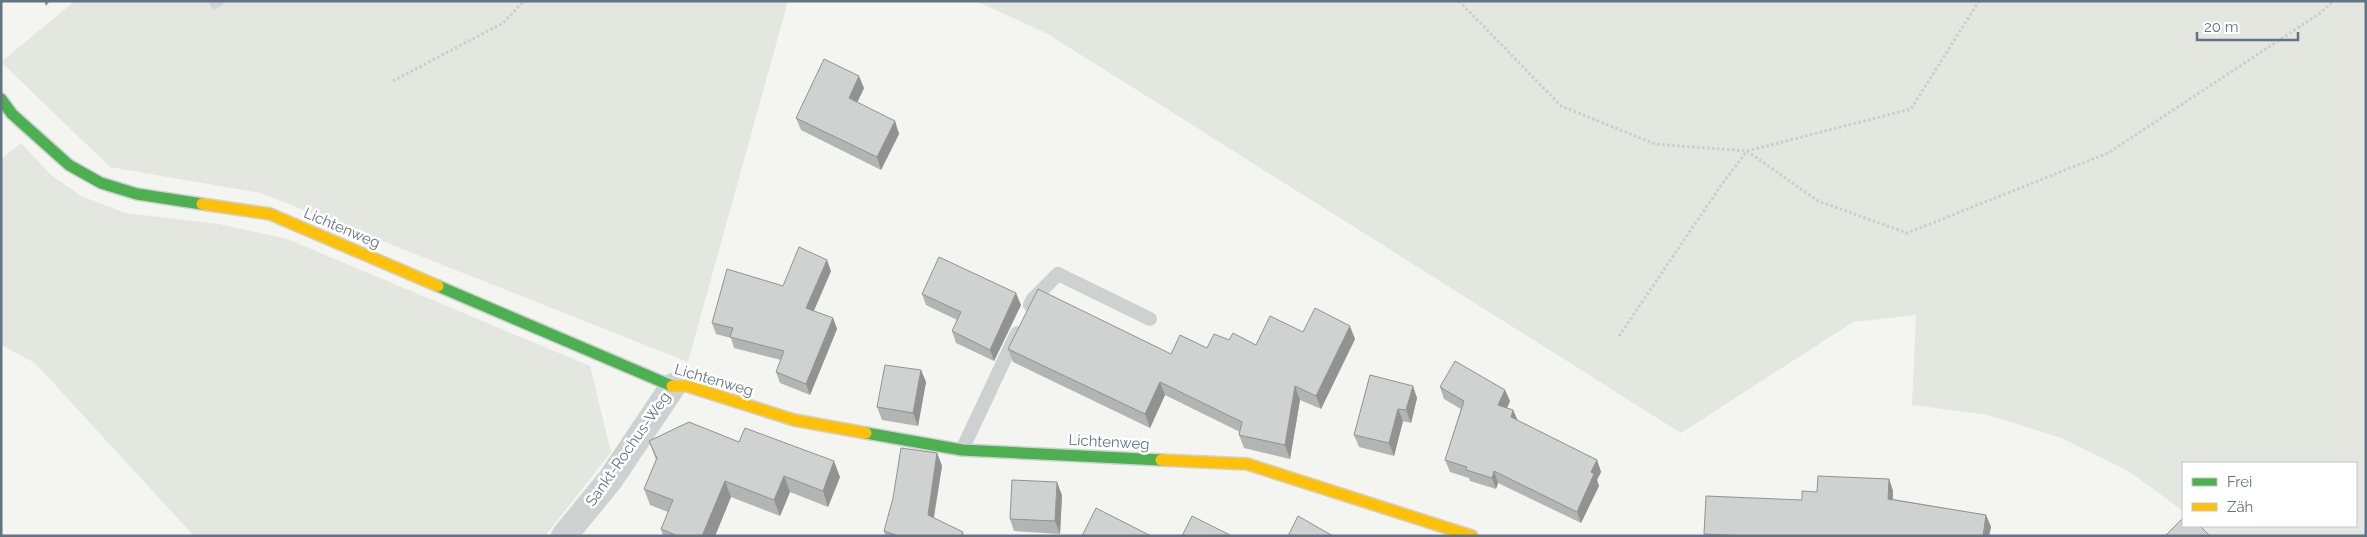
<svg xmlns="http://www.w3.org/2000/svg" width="2367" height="537" font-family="Raleway,sans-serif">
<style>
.green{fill:#e3e7df}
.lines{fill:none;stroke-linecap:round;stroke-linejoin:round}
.stream{stroke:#cfd7da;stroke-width:10}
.fast-casing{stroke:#cfd1d1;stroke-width:14}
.slow-casing{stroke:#cfd1d1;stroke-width:14}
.path{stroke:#cdcdcd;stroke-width:3;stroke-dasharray:2.5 2.5;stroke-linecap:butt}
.lane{stroke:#cfd0d1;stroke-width:14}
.street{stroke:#cfd0d1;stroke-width:26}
.fast{stroke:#4caf50;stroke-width:11}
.slow{stroke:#ffc107;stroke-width:11}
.wall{fill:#b3b4b4}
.shaded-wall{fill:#929292}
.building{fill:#d0d1d1;stroke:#929292}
.labels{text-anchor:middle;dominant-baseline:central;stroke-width:5;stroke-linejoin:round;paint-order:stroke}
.street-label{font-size:15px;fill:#617384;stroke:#fff}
</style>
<rect width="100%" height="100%" fill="#f4f4f1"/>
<path class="green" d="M75 1H788L688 362 261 193 110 167 1 62Z
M976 1H2366V536H2209L2199 526H2356V463H2183V511L2130 472 2061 438 1988 415 1912 405 1916 315 1853 322 1681 433 1048 34Z
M21 143 51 175 81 196 125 213 219 224 287 239 590 366 611 452 545 536H194L35 363 1 345V159Z"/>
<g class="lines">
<path class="stream" d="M215 4 219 1"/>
<defs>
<path id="fast" d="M1 99 12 114 69 165 101 183 137 194 202 204
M438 286 672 386
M866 433 962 450 1161 460"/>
<path id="slow" d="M202 204 270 214 438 286
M672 386H687L794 420 866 433
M1161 460 1247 464 1472 536"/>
</defs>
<use href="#fast" class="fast-casing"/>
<use href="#slow" class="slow-casing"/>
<path class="path" d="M1459 1 1561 106 1655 144 1747 151 1911 109 1979 1
M393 81 503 23 524 1
M1619 336 1722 184 1747 151 1818 201 1907 233 2108 153 2319 14 2334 1"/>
<path class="lane" d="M1030 305 1033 299 1058 274 1150 319
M962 450 1017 333"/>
<path class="street" d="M564 536 610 480 673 386"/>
<use href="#fast" class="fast"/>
<use href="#slow" class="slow"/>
</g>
<path class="wall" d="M864 88 857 103 895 121 899 134 881 170 801 130 796 118Z
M831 271 814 311 833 318 837 329 810 395 780 383 776 372 781 360 734 348 731 338 716 334 712 323 783 286Z
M922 294 1021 305 994 361 956 343 952 331 957 320 926 305Z
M1303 332 1355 339 1321 409 1300 400 1290 459 1244 448 1239 435 1240 432 1165 395 1150 428 1013 362 1008 349 1171 354 1207 348 1229 340 1256 345Z
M921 370 926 382 918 426 882 420 877 407Z
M1370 375 1417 398 1411 423 1403 421 1394 456 1359 447 1354 435Z
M1440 387 1505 390 1510 401 1507 408 1513 410 1517 420 1597 460 1601 472 1597 480 1599 486 1581 523 1498 483 1496 489 1470 481 1469 478 1450 472 1445 460 1461 409 1444 399Z
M649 441 739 442 840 477 828 507 790 492 780 516 731 497 715 536H663L661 529 668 512 650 505 644 489 656 460Z
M937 453 942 466 934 518 963 532 964 536H885L884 531Z
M1889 479 1893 491V499L1986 515 1991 527 1989 536H1705L1704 534 1802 500 1817 492Z
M1062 495 1060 534 1014 531 1010 519Z"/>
<path class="shaded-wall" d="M44 1H50L46 6Z
M859 76 864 88 853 111 849 98Z
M895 121 899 134 881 170 877 157Z
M827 260 831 271 810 319 806 308Z
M1016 293 1021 305 994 361 990 350Z
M833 318 837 329 810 395 806 384Z
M1350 326 1355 339 1321 409 1316 396Z
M921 370 926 382 918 426 913 413Z
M1160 382 1165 395 1150 428 1145 414Z
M1295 386 1300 400 1290 459 1285 445Z
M1413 386 1417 398 1411 423 1406 410Z
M1505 390 1510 401 1503 417 1498 405Z
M1398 409 1403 421 1394 456 1389 443Z
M1513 410 1518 421 1511 417Z
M937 453 942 466 932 527 928 515Z
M1597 460 1601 472 1597 480 1599 486 1581 523 1577 512 1591 472Z
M834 461 840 477 828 507 823 491Z
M1494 471 1498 483 1496 489 1492 478Z
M784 476 790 492 780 516 774 500Z
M1889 479 1893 491 1892 510 1888 499Z
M725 481 731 497 715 536H702Z
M1057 482 1062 495 1060 534 1055 521Z
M1986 515 1991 527 1989 536H1983Z"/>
<path class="building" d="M824 59 859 76 849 98 895 121 877 157 796 118Z
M799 247 827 260 806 308 833 318 806 384 776 372 784 351 730 337 733 328 712 323 727 269 783 286Z
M939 257 1016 293 990 350 952 331 961 312 922 294Z
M1038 289 1171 354 1180 335 1207 348 1214 334 1229 340 1233 333 1256 345 1270 316 1303 332 1315 308 1350 326 1316 396 1295 386 1285 445 1239 435 1242 422 1160 382 1145 414 1008 349Z
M1455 361 1505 390 1498 405 1513 410 1511 417 1597 460 1591 472 1594 474 1577 512 1494 471 1492 478 1466 470 1467 467 1445 460 1464 401 1440 387Z
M885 365 921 370 913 413 877 407Z
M1370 375 1413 386 1406 410 1398 409 1389 443 1354 435Z
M689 422 739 442 745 428 834 461 823 491 784 476 774 500 725 481 702 536H678L661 529 673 500 644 489 657 458 649 441Z
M901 448 937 453 928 515 963 532 961 536H898L884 531 893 498Z
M1818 476 1889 479 1888 499 1986 515 1983 536H1744L1704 534 1706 496 1802 500V491L1817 492Z
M1012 480 1057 482 1055 521 1010 519Z
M1096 508 1151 536H1082Z
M1192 516 1232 536H1182Z
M1298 516 1333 536H1288Z
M2183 518V526H2200L2210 536H2165Z"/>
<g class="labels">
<g class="street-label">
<text transform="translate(342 228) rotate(23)">Lichtenweg</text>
<text transform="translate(714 380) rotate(16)">Lichtenweg</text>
<text transform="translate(1109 442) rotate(3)">Lichtenweg</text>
<text transform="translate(628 449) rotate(-55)">Sankt-Rochus-Weg</text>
</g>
</g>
<rect width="2367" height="537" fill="none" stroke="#617384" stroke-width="5"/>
<rect x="2182" y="462" width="175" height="65" fill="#ffffff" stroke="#c0c7ce"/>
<rect x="2192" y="478" width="25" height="8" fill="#4caf50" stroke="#c0c7ce"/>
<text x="2227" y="487" font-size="15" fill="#617384">Frei</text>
<rect x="2192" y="503" width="25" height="8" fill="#ffc107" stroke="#c0c7ce"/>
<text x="2227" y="512" font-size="15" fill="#617384">Zäh</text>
<path d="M2197 32v8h101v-8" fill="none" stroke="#617384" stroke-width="2.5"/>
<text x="2204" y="32" font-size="15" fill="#617384" stroke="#ffffff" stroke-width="4" paint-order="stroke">20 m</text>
</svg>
